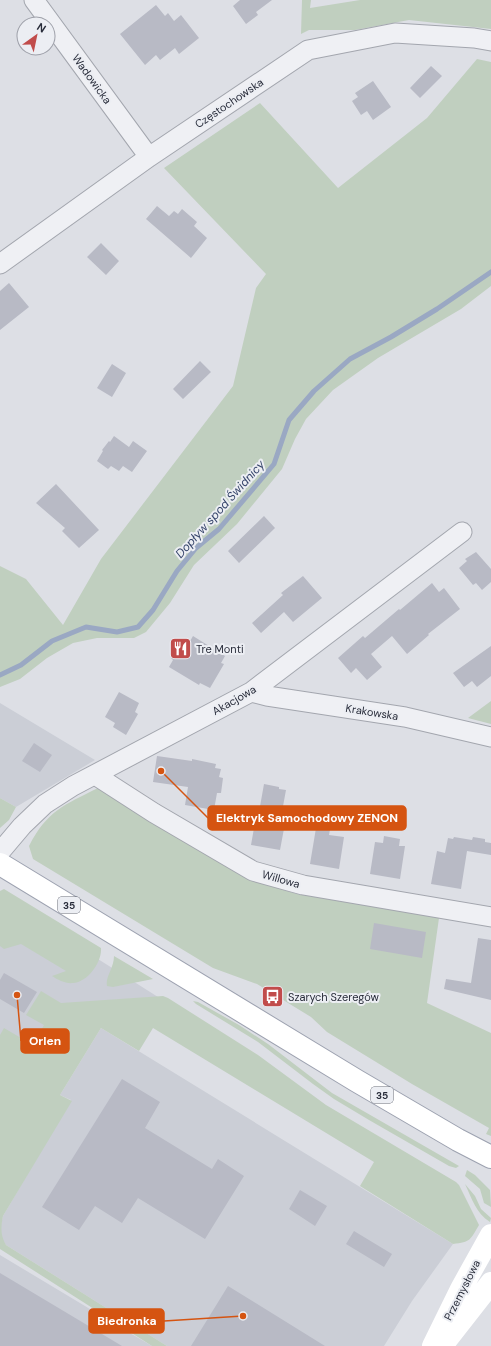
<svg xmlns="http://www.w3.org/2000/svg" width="491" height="1346" font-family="'DM Sans',sans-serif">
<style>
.built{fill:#cbced6}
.green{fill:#c0cfbf}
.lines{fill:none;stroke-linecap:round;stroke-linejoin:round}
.stream{stroke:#9aa8c3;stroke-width:5}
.building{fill:#b8bac5}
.street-casing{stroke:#a3a6ae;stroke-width:21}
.primary-casing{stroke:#9da2b0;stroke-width:24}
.street{stroke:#eff0f4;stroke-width:19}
.secondary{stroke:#fff;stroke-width:22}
.primary{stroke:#fff;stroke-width:22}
.labels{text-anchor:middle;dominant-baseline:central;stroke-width:4;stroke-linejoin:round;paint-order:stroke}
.shield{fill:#eceef3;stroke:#636672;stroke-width:1}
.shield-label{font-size:10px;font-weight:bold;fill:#282c3a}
.street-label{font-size:11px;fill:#282c3a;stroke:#eceef3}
.poi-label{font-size:11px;fill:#282c3a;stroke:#eceef3;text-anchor:start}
.water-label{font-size:12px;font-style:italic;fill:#36456b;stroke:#eceef3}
.leader{fill:none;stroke:#d55411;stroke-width:1.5}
.callout-dot{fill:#d55411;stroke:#eceef3;stroke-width:1.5}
.callout{fill:#d55411;stroke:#d55411;stroke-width:1.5}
.callout-label{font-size:12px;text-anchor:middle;font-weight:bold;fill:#fff}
</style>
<rect width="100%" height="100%" fill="#dddfe5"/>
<path class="built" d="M0 703 95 760 16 807 0 798Z
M0 897 158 997 114 1000 58 1048 0 1051Z
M101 1028 453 1244 412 1301 384 1346H167L6 1245 1 1238 0 1229 3 1216 71 1100 60 1095Z
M0 1255 135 1336 152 1346H0Z"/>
<path class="green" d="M302 0H311L310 8 360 0H491V29L409 20 355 30H309L301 34Z
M477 59 491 62V286L461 309 378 358 333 390 306 419 295 439 282 469 237 524 194 565 170 603 146 632 134 638H97L73 643 47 658 20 679 0 687V566L26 579 63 625 101 559 233 386 256 288 266 274 164 168 260 103 338 188 427 118Z
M491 701V724L468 718Z
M98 788 237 871 258 882 297 894 439 918 427 1003 491 1033V1136L486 1134 489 1128 412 1084 327 1032 311 1017 257 984 213 968 33 859 29 846C47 811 64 805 98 788Z
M0 798 16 807 9 820 0 828Z
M4 889 101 948C102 962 88 982 73 983 66 984 58 980 52 976L66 971 21 944 4 949 0 946V891Z
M114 956 153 979 113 987 107 986C105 977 114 968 114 956Z
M41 991 61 1003 163 996 168 998 258 1055 326 1105 456 1182 459 1185 479 1225C470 1240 471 1242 453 1244L360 1186 374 1162 153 1028 139 1051 101 1028 60 1095 72 1101 3 1216C1 1227 0 1235 6 1245L167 1346H152L0 1249V1035L4 1028 33 1045 44 1025 26 1015Z
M193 1001 198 1002 239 1025 268 1044 332 1093 459 1166 456 1168 449 1166 369 1120 334 1099 313 1084 258 1042 196 1004Z
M467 1170 475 1175 490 1190 491 1207 484 1203 480 1189 465 1176Z
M465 1184 475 1196 481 1209 491 1218 490 1222C476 1213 472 1199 465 1184Z"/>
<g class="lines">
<path class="stream" d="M0 675 21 665 52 641 86 627 117 632 138 627 153 610 177 571 196 548 219 529 274 464 289 420 314 391 350 359 391 337 437 309 491 272"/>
</g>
<path class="building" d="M240 0H272L256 12 258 15 246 24 233 6Z
M156 5 165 16 168 13 174 21 181 15 199 38 179 54 175 48 160 60 156 55 145 65 120 34Z
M431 66 442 76 420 98 410 88Z
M373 81 391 107 373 120 367 111 361 115 352 101 358 97 355 93Z
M157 206 169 216 174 211 178 214 182 209 197 222 194 226 207 238 191 258 146 219Z
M101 243 119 261 106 275 87 257Z
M9 283 29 307 0 330V291Z
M200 361 211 372 183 399 173 389Z
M112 364 126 373 112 397 97 388Z
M114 436 129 447 133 441 147 451 132 472 123 466 119 471 111 466 108 469 97 461 103 451 102 450 109 441 110 442Z
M56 484 99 530 79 548 62 531 65 528 36 503Z
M264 516 275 528 239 563 228 551Z
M476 552 491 569V582L482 590 476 583 473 585 459 568 467 561 465 559Z
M303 576 322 598 293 622 284 612 261 633 252 623 283 595 281 593Z
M432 583 439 592 444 588 460 609 428 634 429 635 407 654 392 636 371 654 382 667 367 680 356 668 351 673 338 658 363 636 365 638 399 609 400 610Z
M193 636 225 656 221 663 224 664 210 688 200 683 199 685 169 667 173 660 171 658 182 640 189 643Z
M491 646V676L477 687 472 681 464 687 453 673Z
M119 692 139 703 135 712 138 714 126 735 113 727 115 723 105 717Z
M34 743 52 755 40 772 22 761Z
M157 756 192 761V759L216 764 215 768 221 769 219 777 223 778 221 793H217L214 810 185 805 188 787 153 782Z
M264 784 279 787V789L286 790 281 817 286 818 280 850 251 845 254 828 256 829Z
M317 822 331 824 329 835 344 837 339 869 310 864Z
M384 836 400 839 399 846H405L400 879 370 874 375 842 383 843Z
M454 837 472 840 473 837 485 839V842L491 843V855L467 851 461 889 431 884 437 851 445 853 448 838 453 839Z
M374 923 426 932 422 958 370 949Z
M478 938 491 940V1000L444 989 446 979 471 983Z
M4 973 37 992 24 1013 0 999V980Z
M122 1079 160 1102 145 1128 212 1169 218 1159 244 1176 205 1239 138 1198 122 1223 95 1206 79 1230 42 1207Z
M300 1190 327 1206 315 1226 289 1209Z
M354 1231 392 1254 384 1267 346 1244Z
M0 1273 82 1322 122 1346H0Z
M228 1286 325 1346H191Z"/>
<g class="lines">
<defs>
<path id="street" d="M34 0 149 157
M0 264 149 157 308 50 395 33 474 38 491 41
M251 692 267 696 405 717 491 737
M95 775 154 813 253 871 303 885 491 917
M0 852 22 826 45 804 73 786 251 692 462 532"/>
<path id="primary" d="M0 864 357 1081 458 1140 491 1157"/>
</defs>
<use href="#street" class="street-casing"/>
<use href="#primary" class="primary-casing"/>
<use href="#street" class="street"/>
<path class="secondary" d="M444 1343 491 1283
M433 1346 461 1289 491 1235"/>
<use href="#primary" class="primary"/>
</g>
<defs>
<symbol id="restaurant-square" viewBox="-11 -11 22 22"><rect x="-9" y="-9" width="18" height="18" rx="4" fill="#c14c4b" stroke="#eceef3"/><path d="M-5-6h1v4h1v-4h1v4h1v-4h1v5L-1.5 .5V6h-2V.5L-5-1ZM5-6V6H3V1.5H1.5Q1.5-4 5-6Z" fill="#fff"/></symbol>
<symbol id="bus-square" viewBox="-11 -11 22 22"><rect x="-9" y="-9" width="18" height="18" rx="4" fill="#c14c4b" stroke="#eceef3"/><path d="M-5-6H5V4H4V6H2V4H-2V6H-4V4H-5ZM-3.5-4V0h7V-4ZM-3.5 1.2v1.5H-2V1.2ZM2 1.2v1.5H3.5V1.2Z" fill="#fff"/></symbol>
</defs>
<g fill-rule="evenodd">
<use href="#restaurant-square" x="168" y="636" width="25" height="25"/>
<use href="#bus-square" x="260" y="984" width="25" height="25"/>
</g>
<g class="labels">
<g class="shield">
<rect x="58" y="897" width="22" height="16" rx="3"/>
<rect x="371" y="1087" width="22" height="16" rx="3"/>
</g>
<g class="shield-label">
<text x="69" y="905">35</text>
<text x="382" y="1095">35</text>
</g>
<g class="street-label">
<text transform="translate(92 79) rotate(54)">Wadowicka</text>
<text transform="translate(229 103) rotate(-34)">Częstochowska</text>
<text transform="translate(234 700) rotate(-30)">Akacjowa</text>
<text transform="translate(372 712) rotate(9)">Krakowska</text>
<text transform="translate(281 879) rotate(16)">Willowa</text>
<text transform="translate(462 1290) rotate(-63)">Przemysłowa</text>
</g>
<g class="poi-label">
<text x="196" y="649">Tre Monti</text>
<text x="288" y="997">Szarych Szeregów</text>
</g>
<g class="water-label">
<text transform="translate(220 509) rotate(-48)">Dopływ spod Świdnicy</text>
</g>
</g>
<path class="leader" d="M161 771L208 818M17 995L21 1041M243 1316L164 1321"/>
<g class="callout-dot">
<circle cx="161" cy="771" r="4"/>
<circle cx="17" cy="995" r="4"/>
<circle cx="243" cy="1316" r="4"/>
</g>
<g class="callout">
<rect x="208" y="806" width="198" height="24" rx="4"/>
<rect x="21" y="1029" width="48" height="24" rx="4"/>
<rect x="89" y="1309" width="75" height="24" rx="4"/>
</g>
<g class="callout-label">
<text x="307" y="822">Elektryk Samochodowy ZENON</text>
<text x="45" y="1045">Orlen</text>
<text x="127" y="1325">Biedronka</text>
</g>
<g transform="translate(36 36) rotate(33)"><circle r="19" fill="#eceef3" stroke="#9ea0a9"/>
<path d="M0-3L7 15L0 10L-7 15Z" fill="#c14c4b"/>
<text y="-6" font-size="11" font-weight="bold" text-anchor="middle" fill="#282c3a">N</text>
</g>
</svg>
